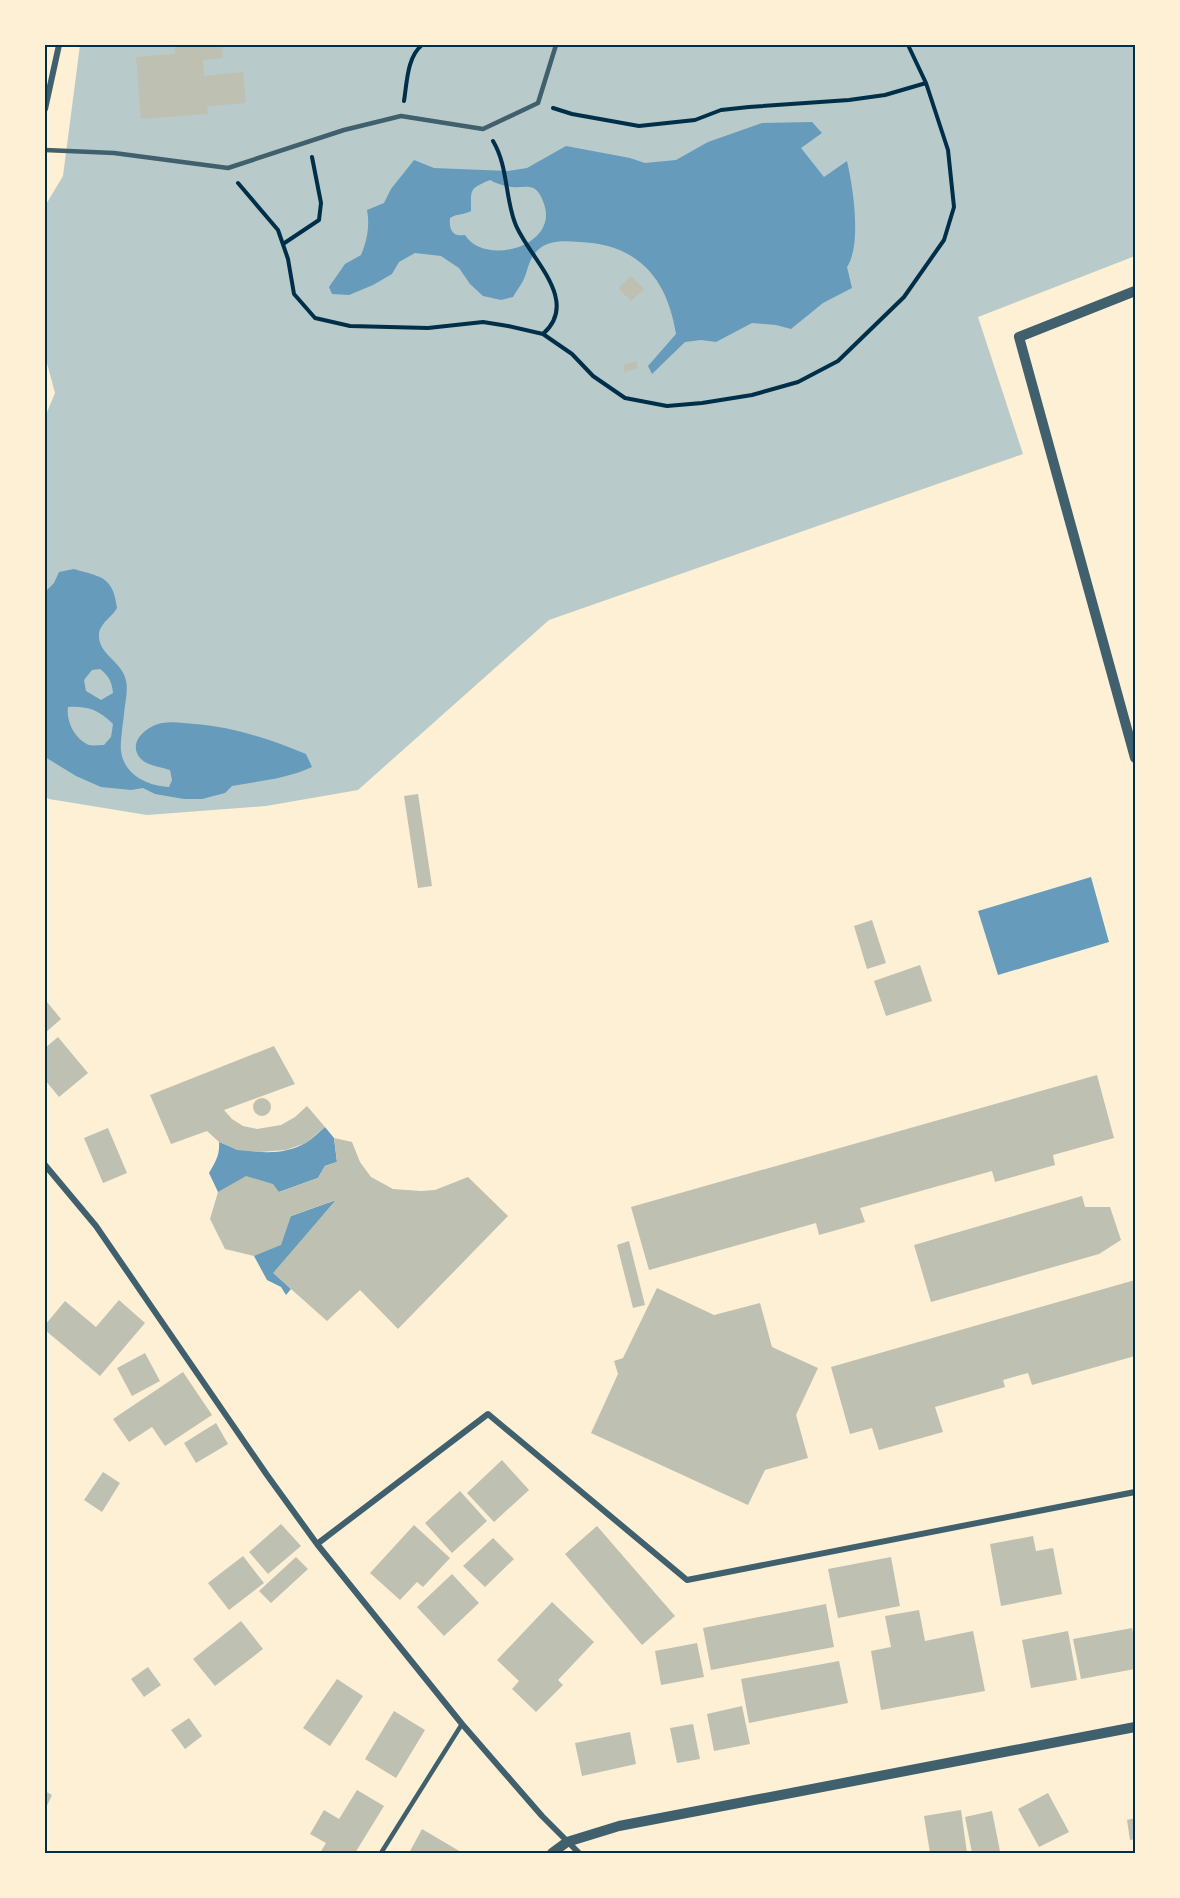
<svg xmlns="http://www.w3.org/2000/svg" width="1180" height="1898" font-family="'Public Sans',sans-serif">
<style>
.green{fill:#b9caca}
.water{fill:#669bbc;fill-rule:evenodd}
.building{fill:#bec0b2}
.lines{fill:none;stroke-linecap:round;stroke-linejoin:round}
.path{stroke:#003049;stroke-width:4}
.service{stroke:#3f606c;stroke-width:4.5}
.minor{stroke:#3f606c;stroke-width:6}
.tertiary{stroke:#3f606c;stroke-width:10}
.neatline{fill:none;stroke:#003049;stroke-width:2}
</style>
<rect width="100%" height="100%" fill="#fdf0d5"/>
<path class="green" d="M80 45H1135V256L978 317 1023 454 549 620 358 790 266 806 147 815 49 799 45 796V417L55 393 45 356V206L63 176Z"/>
<path class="water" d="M812 122 822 133 801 148 824 177 847 161C853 187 862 244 847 267L852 288 823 303 791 329 776 325 752 323 716 342 701 340 685 342 652 374 648 366 676 334C667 278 638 244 579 242 566 241 550 240 539 249 528 258 529 269 523 281 520 286 516 292 513 297L501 300 483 296 470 284 459 268 441 256 415 253 399 262 392 274 373 285 349 295 332 294 329 287 345 264 361 255C367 241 370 226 367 210L384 203 391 189 414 160 434 168 508 171 527 168 566 146 630 158 645 163 676 160 708 142 762 123ZM490 180C497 184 504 186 512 187 520 188 528 185 535 189 540 193 542 198 544 204 559 246 485 267 465 235 452 237 449 229 450 218 458 213 464 215 471 211 471 189 469 189 490 180Z
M74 569C101 577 113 576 117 608 112 617 99 624 99 635 98 653 120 661 125 677 129 689 125 702 124 714 123 723 120 744 121 751 124 775 148 786 169 787L172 780 170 770C161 767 147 766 140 758 127 742 147 726 162 723 173 721 184 723 195 724 234 727 269 739 306 754L312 767C286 779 259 781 232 786L225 793 202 799H184L155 794 143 788 131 790 101 787 76 776 45 757V592L54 583 59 572ZM100 669C109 676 112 682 113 693L101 700 86 691 84 680 92 670ZM68 707C88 706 99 710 113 724L111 737 104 745C99 745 93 746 89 745 75 739 66 722 68 707Z
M1091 877 1109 942 998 975 978 911Z
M325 1127 334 1138 337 1162 325 1166 318 1178 279 1192H218L209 1173C215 1162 220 1156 219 1142 246 1153 281 1158 307 1142 313 1138 319 1132 325 1127Z
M336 1200 274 1273 291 1289 286 1295 281 1287 267 1280 254 1256 291 1216Z"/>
<path class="building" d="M175 45H222L223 58 203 60 204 76 243 72 246 103 207 106 208 114 141 119 136 57 175 54Z
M631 276 644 289 631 301 618 288Z
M636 361 638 368 625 372 623 365Z
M418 794 432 886 418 888 404 796Z
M872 920 886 963 867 969 854 926Z
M920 965 932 1001 886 1016 874 981Z
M47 1002 61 1019 45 1033V1004Z
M58 1037 88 1073 59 1097 45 1080V1048Z
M274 1046 295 1084 224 1110 232 1119 243 1126 257 1129 281 1125 295 1117 307 1106 325 1127 306 1143 286 1150 260 1152 237 1150 219 1142 207 1131 171 1144 150 1095Z
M1097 1075 1114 1138 1053 1155 1055 1165 995 1182 992 1171 860 1208 865 1222 819 1235 816 1223 649 1270 631 1207Z
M253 1107a9 9 0 1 1 18 0a9 9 0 1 1-18 0Z
M108 1128 127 1173 103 1183 84 1138Z
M334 1138 352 1142 360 1162 371 1177 393 1189 421 1191 435 1190 468 1177 508 1216 398 1329 360 1290 327 1321 273 1273 336 1200 291 1216 281 1245 254 1256 225 1249 210 1219 218 1192 246 1176 273 1184 279 1192 318 1178 325 1166 337 1162Z
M1082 1196 1085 1207H1110L1121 1240 1099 1254 931 1302 914 1245Z
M629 1241 645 1305 633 1308 617 1245Z
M1135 1280V1356L1032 1385 1028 1373 1003 1380 1005 1387 935 1407 943 1432 879 1450 872 1428 850 1434 831 1367Z
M657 1288 714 1315 760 1303 772 1347 818 1368 796 1415 808 1458 765 1470 748 1505 591 1433 618 1374 614 1361 623 1358Z
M119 1300 145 1323 100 1376 45 1330V1325L65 1301 96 1327Z
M145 1353 160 1381 132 1396 117 1368Z
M183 1372 212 1415 165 1446 152 1427 129 1442 113 1419Z
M216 1423 228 1444 196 1463 184 1443Z
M502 1460 529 1490 494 1522 467 1493Z
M103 1472 120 1483 102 1512 84 1500Z
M460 1491 487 1521 452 1553 425 1523Z
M281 1524 301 1546 268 1574 249 1552Z
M414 1525 450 1558 423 1587 417 1582 400 1600 370 1573Z
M597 1526 675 1616 642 1645 565 1554Z
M1033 1536 1036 1551 1053 1548 1062 1594 1001 1606 990 1544Z
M493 1538 514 1559 485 1587 463 1566Z
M243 1556 264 1583 229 1610 208 1583Z
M296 1557 308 1569 271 1603 259 1591Z
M891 1557 900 1606 838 1618 828 1569Z
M452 1574 479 1603 444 1636 417 1607Z
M552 1602 594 1642 558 1680 563 1685 536 1712 512 1689 519 1681 497 1660Z
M826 1604 834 1647 711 1670 703 1628Z
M919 1610 925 1641 973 1631 985 1691 881 1710 871 1651 891 1647 885 1616Z
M241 1621 263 1649 215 1686 193 1659Z
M1132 1628 1135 1643V1669L1081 1679 1073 1639Z
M1068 1631 1077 1680 1031 1688 1022 1640Z
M697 1643 704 1677 661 1685 655 1651Z
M839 1661 848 1703 749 1723 741 1679Z
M148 1667 161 1685 144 1697 131 1679Z
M337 1679 363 1696 330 1746 303 1728Z
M742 1706 750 1744 714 1751 707 1714Z
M394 1711 425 1730 396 1778 365 1759Z
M189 1718 202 1736 185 1749 171 1730Z
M693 1724 700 1759 677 1763 670 1728Z
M630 1732 636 1764 582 1776 575 1743Z
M357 1790 384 1806 355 1853H320L326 1843 310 1834 324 1810 339 1819Z
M45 1791 52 1795 45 1810Z
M1048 1793 1069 1832 1039 1847 1018 1809Z
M961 1810 967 1853H930L924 1816Z
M992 1811 1000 1851 972 1853 965 1817Z
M1135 1818V1839L1130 1840 1127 1820Z
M422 1829 461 1852 460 1853H409Z"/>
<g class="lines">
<path class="path" d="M404 101C407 83 407 57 422 45
M553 108 572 114 639 126 695 120 721 110 749 107 849 100 885 95 926 83
M493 141C508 166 505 197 515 223 527 256 582 300 543 334
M238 183 278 230 288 259 294 294 315 318 350 326 428 328 483 322 508 326 543 334 572 354 593 376 625 398 667 406 702 403 752 395 798 382 838 361 904 297 944 240 954 207 948 150 926 83 908 45
M283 244 319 220 321 203 312 157"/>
<path class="service" d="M45 150 114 153 228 168 344 130 401 116 483 129 538 103 556 45
M381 1853 462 1724"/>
<path class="minor" d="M45 109 59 45
M45 1165 96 1226 267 1475 317 1544 462 1724 542 1816 579 1853
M317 1544 488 1414 687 1580 1135 1492"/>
<path class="tertiary" d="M1135 291 1019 337 1135 758
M552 1853 567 1842 619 1826 1135 1727"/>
</g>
<rect width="1180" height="1898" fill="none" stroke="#fdf0d5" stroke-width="93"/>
<rect x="46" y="46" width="1088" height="1806" class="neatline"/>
</svg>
